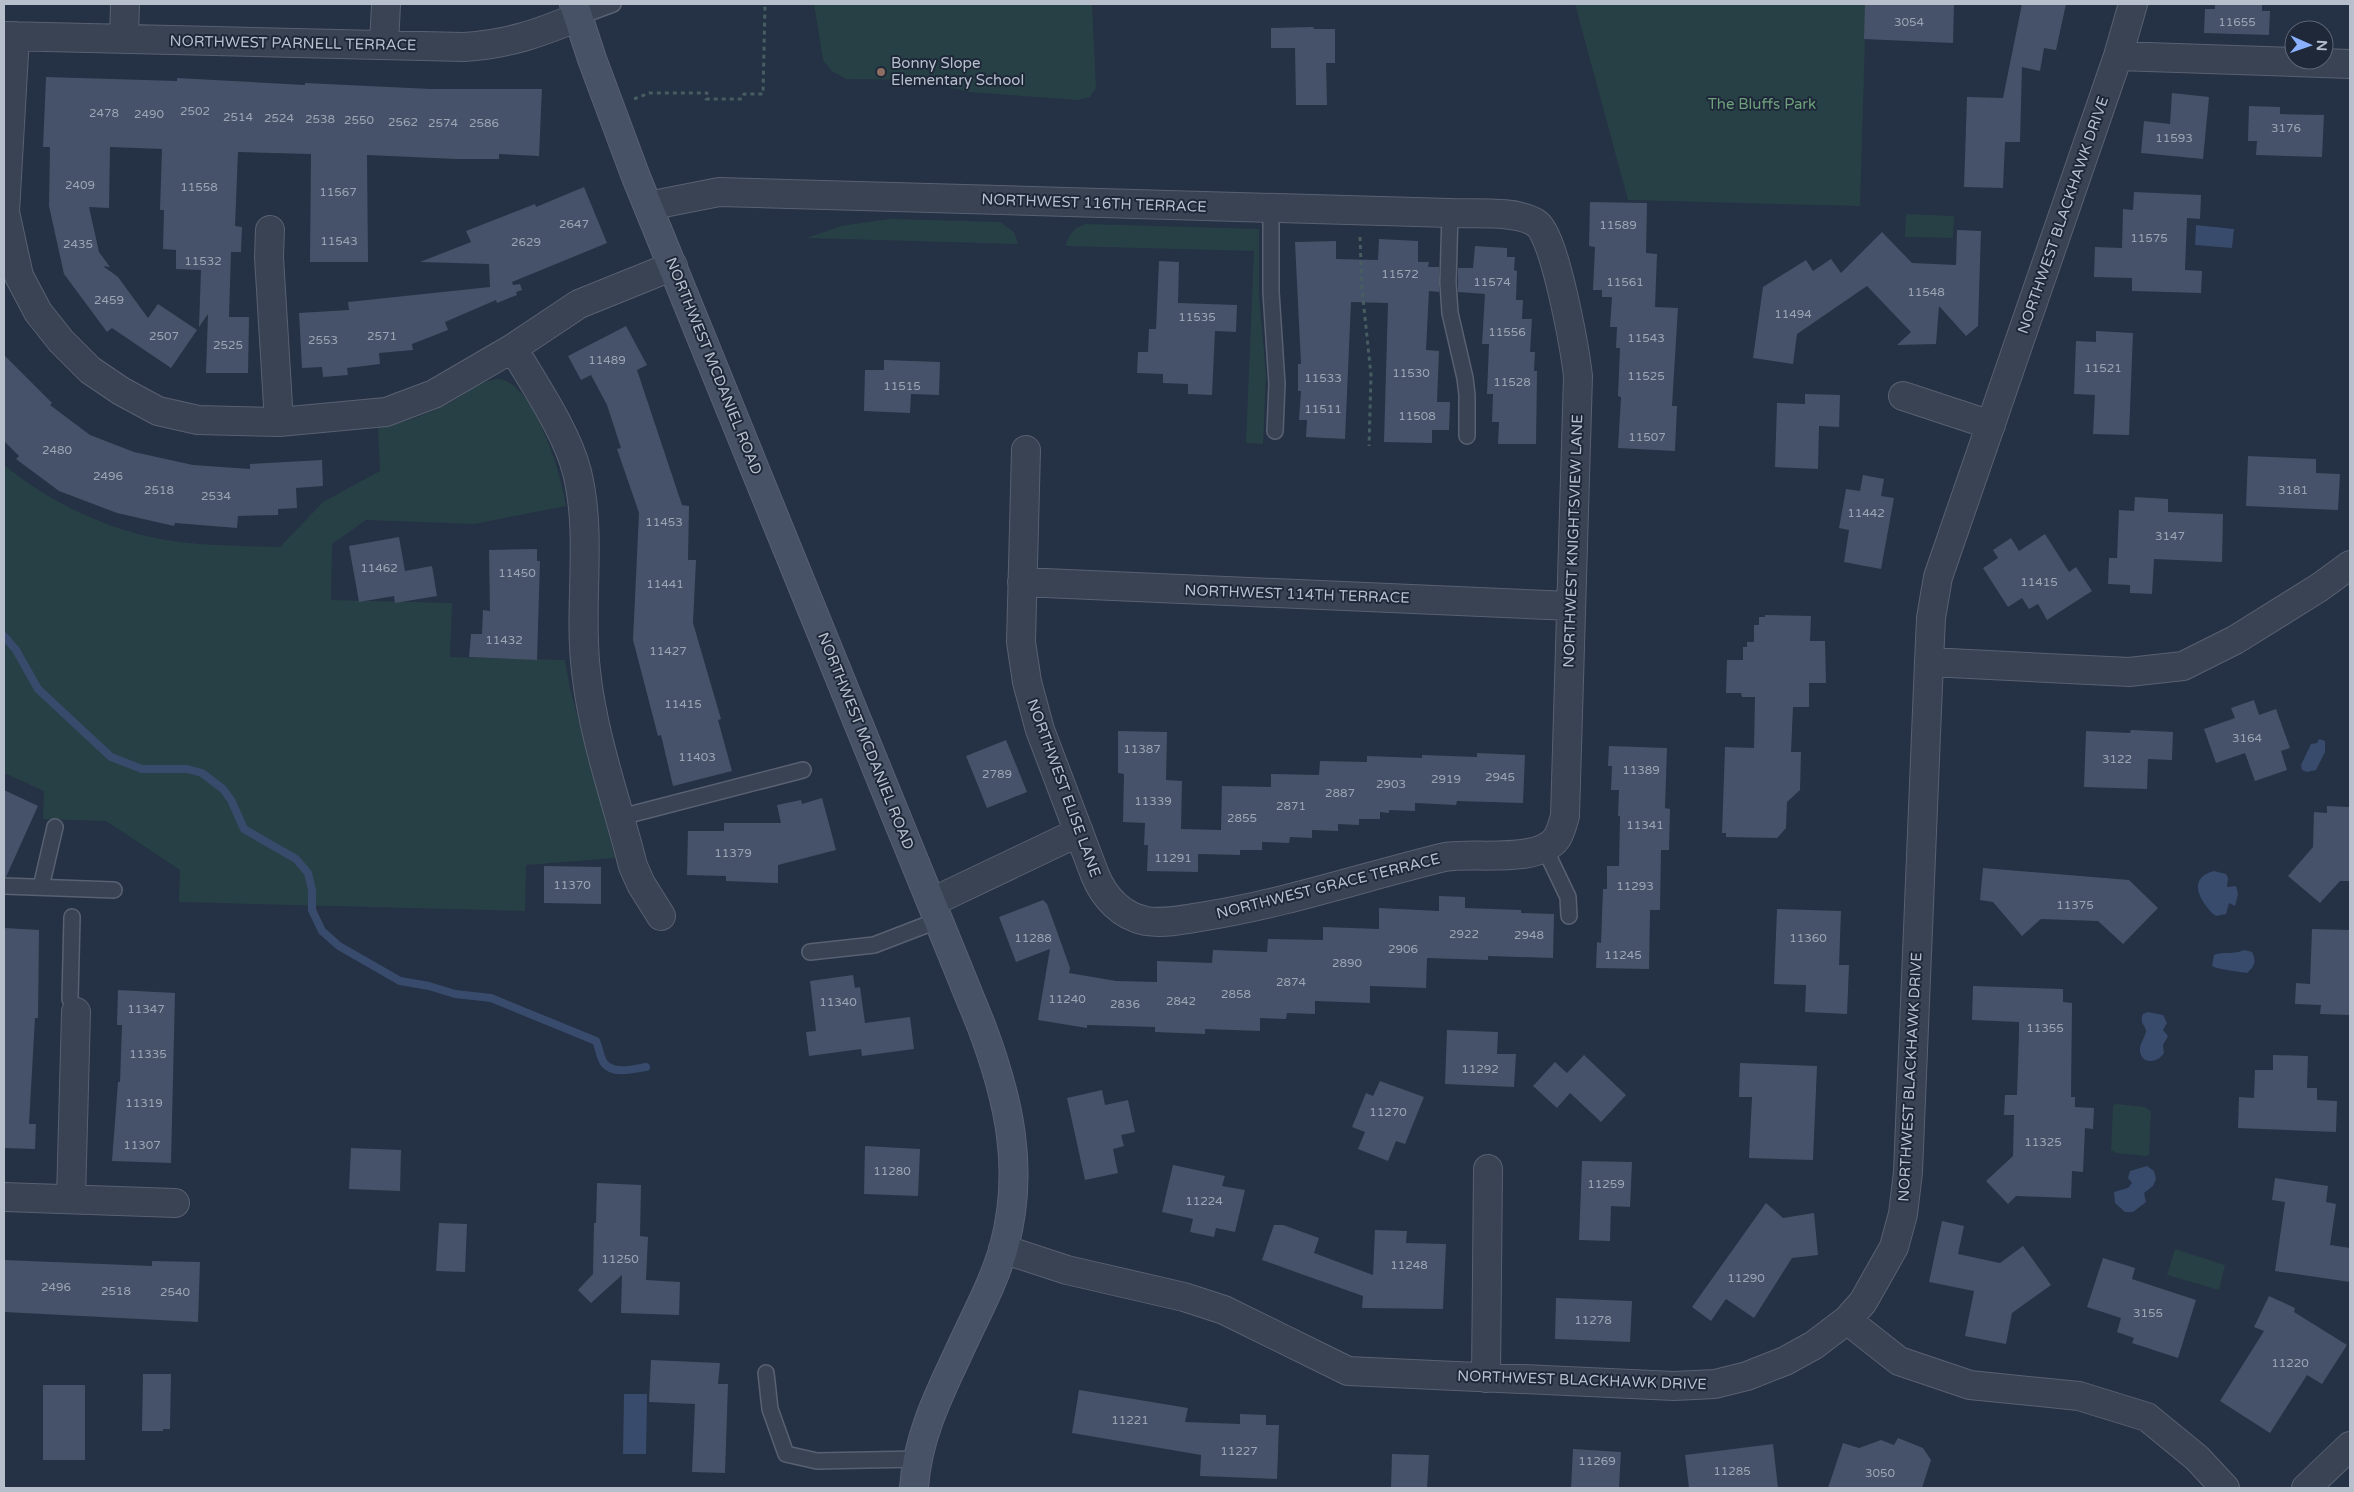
<svg xmlns="http://www.w3.org/2000/svg" width="2354" height="1492" font-family="'Varela Round',sans-serif">
<style>
.green{fill:#274045}
.water{fill:#384b6c}
.lines{fill:none;stroke-linecap:round;stroke-linejoin:round}
.stream{stroke:#384b6c;stroke-width:8}
.building{fill:#465269}
.lane-casing{stroke:#586171;stroke-width:18}
.street-casing{stroke:#586171;stroke-width:30}
.secondary-casing{stroke:#586171;stroke-width:30}
.path{stroke:#465d61;stroke-width:3;stroke-dasharray:4 4;stroke-linecap:butt}
.lane{stroke:#3a4354;stroke-width:15}
.street{stroke:#3a4354;stroke-width:28}
.secondary{stroke:#485267;stroke-width:28}
.education-dot{fill:#8d6e63;stroke:#1e2839;stroke-width:2}
.labels{text-anchor:middle;dominant-baseline:central;stroke-width:4;stroke-linejoin:round;paint-order:stroke}
.number-label{font-size:12px;fill:#9ba4b4}
.street-label{font-size:15px;fill:#b7bfcd;stroke:#1e2839}
.poi-label{font-size:15px;fill:#b7bfcd;stroke:#1e2839;text-anchor:start}
.park-label{font-size:15px;fill:#6da07b;stroke:#1e2839}
</style>
<rect width="100%" height="100%" fill="#253144"/>
<path class="green" d="M814 4H1092L1096 88 1090 97 1078 100 969 92 920 80 846 79 832 71 823 60Z
M1575 4H1866L1860 206 1628 200Z
M1906 214 1954 216 1953 238 1905 237Z
M889 219 1000 222 1014 232 1018 244 807 238 841 226Z
M1086 224 1259 229V295L1266 375 1263 444 1246 443 1254 251 1066 246C1068 234 1075 227 1086 224Z
M499 379C534 383 562 475 566 506L474 524 366 520 332 544 331 600 452 603 450 657 565 660 570 688 615 858 526 865 525 911 179 902 180 870 106 821 43 819 44 791 4 773V465C55 506 115 534 180 542 213 546 247 546 280 547L323 502 380 471 378 428C402 423 424 416 446 405 462 397 480 380 499 379Z
M2118 1104 2145 1107 2151 1111 2149 1155 2145 1156 2116 1153 2111 1150 2113 1105Z
M2175 1249 2225 1265 2219 1290 2167 1275Z"/>
<path class="water" d="M2196 225 2234 229 2232 248 2195 245Z
M2319 739 2325 741V752L2316 770 2307 772 2302 770 2301 765 2311 744 2317 743Z
M2214 871 2226 874 2228 878 2227 887 2236 886 2238 894 2235 906 2229 903 2226 914 2216 916 2212 913C2198 898 2188 878 2214 871Z
M2244 950 2252 952C2257 962 2254 967 2247 973 2241 972 2216 969 2212 966L2214 955C2224 951 2234 955 2244 950Z
M2148 1012 2163 1015 2167 1023 2163 1030 2168 1036 2163 1045 2164 1053C2158 1063 2142 1065 2140 1051 2139 1044 2145 1038 2146 1031 2145 1024 2139 1023 2143 1014Z
M2147 1166 2154 1171 2156 1179 2153 1186 2144 1193 2146 1202 2133 1212H2125L2115 1203 2114 1192 2128 1188 2132 1183 2128 1178 2130 1171Z
M624 1394H647L646 1454H623Z"/>
<g class="lines">
<path class="stream" d="M4 636 16 650 38 689 111 757 142 769H187L202 773 223 789 231 800 244 829 296 859 308 873 312 890V910L322 931 339 946 400 981 429 986 455 994 491 998 596 1041C599 1047 600 1058 604 1063 613 1075 634 1069 646 1067"/>
</g>
<path class="building" d="M1865 4H1954L1953 43 1864 39Z
M2022 4H2066L2056 50 2044 48 2040 71 2022 67 2020 142H2005L2003 188 1964 187 1967 97 2003 98Z
M2215 4H2262V11H2270L2269 35 2204 33 2205 9H2215Z
M1313 27 1314 29H1335V63H1326L1327 105H1296L1295 48H1271V28Z
M46 77 177 81V78L305 85V83L431 89H542L539 156 499 154V159H456L367 155 368 262H310L311 154 238 152 235 226 242 227 241 252H231L229 317H249L248 373H206L208 314 199 327 201 270 176 269V250L163 249 164 210H160L162 149 110 147 109 208 89 207 99 252 110 267 103 266 118 277 148 318 158 304 197 330 171 368 112 328 107 332 64 274 49 206 50 147H43Z
M2172 93 2209 97 2203 159 2141 153 2144 121 2170 124Z
M2249 106 2280 107V114L2324 115 2322 157 2256 155 2257 141H2248Z
M584 187 607 243 512 282 513 285 520 284 522 290 516 292 517 295 497 303 496 300 445 322 448 330 412 344 413 350 379 353 380 364 347 368 348 375 323 377 322 367 302 368 299 313 349 310 348 302 490 287 489 264 420 262 471 242 466 231 535 204 536 207Z
M2134 192 2201 195 2200 219 2187 218 2185 270 2202 271 2201 293 2132 291V278L2094 277 2095 247 2122 248 2123 209 2133 210Z
M1590 202 1647 203 1646 253 1657 254 1655 307 1678 308 1672 406H1677L1675 451 1618 448 1621 397 1618 396 1620 348H1616L1617 327H1610L1612 297H1602V290H1593L1595 247 1589 246Z
M1957 230 1981 231 1978 326 1966 336 1939 306 1936 344 1897 345 1911 332 1867 286 1797 334 1793 364 1753 358 1763 287 1806 260 1813 271 1831 259 1841 273 1882 232 1912 263 1956 265Z
M1379 239 1418 241V262H1429L1428 267H1439V292L1429 291 1426 350 1439 351 1437 402H1450L1449 430H1432V443L1384 442 1388 303 1351 302 1345 439 1306 437 1307 420H1299L1301 391H1298V364H1301L1295 242 1336 241V259L1378 260Z
M1475 246 1507 248V257H1515L1514 270 1517 271 1516 300H1523L1522 319H1532L1530 352H1535L1534 371H1537L1536 444H1498L1499 422H1492L1493 394H1487L1489 344H1482L1485 294 1458 292V268H1473Z
M1159 261 1179 262 1178 303 1237 305 1236 332 1215 331 1212 395 1188 394V384L1163 383V374L1137 373 1138 352H1148L1149 329H1156Z
M626 326 647 365 637 370 682 505 689 506 688 560H696L693 623 721 719 718 720 732 771 673 786 661 735 658 736 633 640 639 513 617 449 621 448 607 405 591 375 581 380 568 356Z
M2096 331 2133 333 2129 435 2093 434 2095 395 2074 394 2076 341 2096 342Z
M4 355 52 403 50 405 90 435 134 452 193 465 250 469V464L322 460 323 486 296 488 297 508 278 509V515L238 516 237 528 175 523 174 526 117 513 59 491 16 459 19 456 4 441Z
M884 360 940 362 939 395 911 394 910 413 864 411 865 370H884Z
M1805 394 1840 395 1839 427 1819 426 1818 469 1775 467 1777 403 1805 404Z
M2248 456 2316 459V473L2340 474 2338 510 2246 506Z
M1863 475 1884 479 1881 496 1894 498 1881 569 1844 562 1849 530 1839 528 1846 489 1860 491Z
M2135 497 2168 499V512L2223 514 2222 562 2154 559 2152 594 2130 593V585L2108 584 2109 558H2117L2119 510 2134 511Z
M2045 534 2069 572 2076 567 2092 591 2047 620 2038 604 2029 609 2022 598 2008 607 1983 568 1998 558 1993 550 2011 538 2019 551Z
M399 537 405 571 432 566 437 596 395 603 394 596 359 602 349 546Z
M537 549V561H540L537 660 469 657 471 634H482L483 610 490 611 489 550Z
M1765 615 1811 616 1810 641H1825L1826 683H1809V707H1793L1791 752H1801L1800 790 1787 802 1786 828 1777 838 1726 837V833H1722L1725 747 1754 748 1755 697H1742L1741 693H1726L1727 660H1743V647H1747V642H1754V625H1759V617H1765Z
M2254 700 2259 715 2276 709 2290 748 2281 751 2287 770 2255 781 2245 753 2216 763 2204 729 2235 718 2231 708Z
M2131 730 2173 732 2172 760 2148 759 2147 789 2084 787 2086 731 2130 733Z
M1118 731 1167 732 1166 780 1182 781 1181 829 1221 830 1222 786 1271 787V774L1319 775 1320 761 1367 762V756L1422 758V755L1477 757V753L1525 755 1523 803 1457 801 1456 805 1415 803V811L1389 810V813L1380 812V819H1359V825L1338 824V831L1312 830V838L1290 837 1289 843 1262 842V850H1240V855L1198 854V872L1147 871 1148 845H1144L1145 823 1123 822 1124 774 1118 773Z
M1006 740 1027 792 987 808 966 756Z
M1609 746 1667 748 1665 808 1670 809 1669 850H1661L1660 910H1650L1649 969 1596 968 1597 942 1601 943 1603 889H1607V866H1619L1620 816H1618L1619 790H1611L1612 766H1608Z
M4 790 38 806 6 877H4Z
M822 798 836 850 778 865V883L726 881V876L687 875 688 831H724V823H781L777 805 801 800 802 804Z
M2327 806 2350 807V881H2340L2320 903 2288 876 2313 847 2314 812 2327 813Z
M544 866 601 867V904L544 903Z
M1983 868 2129 880 2158 908 2123 944 2098 921 2041 919 2022 936 1993 902 1980 900Z
M1439 896 1465 897V908L1521 910V913L1554 914 1553 958 1488 956V960L1427 958 1426 988 1370 986V1003L1315 1001V1014L1287 1013 1286 1019 1260 1018V1031L1205 1029V1034L1155 1032V1027L1087 1025V1028L1038 1020 1050 949 1016 962 999 917 1043 900 1047 904 1054 923 1070 968 1069 973 1116 981 1157 982V961L1212 963 1213 950 1267 952 1268 939 1323 940V927L1379 929V908L1439 911Z
M1777 909 1841 911 1839 965H1849L1847 1014 1805 1012 1806 985 1774 984Z
M4 928 39 930 38 1018H35L29 1124H36L35 1149 4 1148Z
M2312 929 2350 930V1015L2320 1014 2321 1005 2295 1004 2296 983 2310 984Z
M853 975 855 988 860 987 865 1023 910 1017 914 1049 862 1056 861 1049 809 1056 806 1032 816 1031 810 981Z
M1973 986 2063 989V1002L2072 1003 2071 1097H2075V1107L2094 1108 2093 1129 2085 1128 2083 1172 2072 1171 2071 1198 2016 1196 2008 1204 1986 1181 2013 1156 2014 1115H2004L2005 1095H2017L2019 1034V1022L1972 1020Z
M118 990 175 993 171 1163 112 1161 118 1082H120L122 1025H117Z
M1447 1030 1498 1032 1497 1054H1516L1514 1087 1445 1084Z
M1584 1055 1626 1095 1601 1122 1570 1093 1557 1108 1533 1086 1555 1062 1567 1073Z
M2273 1055 2308 1056 2307 1088H2317V1100L2337 1101 2336 1132 2238 1128 2239 1097 2254 1098 2255 1070H2273Z
M1740 1063 1817 1066 1813 1160 1749 1158 1752 1097H1739Z
M1380 1081 1424 1097 1405 1144 1396 1141 1388 1161 1358 1149 1365 1132 1352 1127 1366 1093 1373 1096Z
M1102 1090 1105 1105 1128 1100 1135 1132 1121 1135 1124 1146 1113 1149 1118 1173 1085 1180 1067 1098Z
M865 1146 920 1149 918 1196 864 1194Z
M351 1148 401 1150 400 1191 349 1189Z
M1582 1161 1632 1162 1630 1207 1611 1206 1610 1241 1579 1240Z
M1173 1165 1225 1176 1222 1186 1245 1190 1235 1232 1216 1228 1214 1237 1190 1232 1193 1219 1162 1212Z
M2275 1178 2328 1186 2326 1202 2336 1204 2330 1245 2350 1248V1282L2275 1271 2285 1202 2272 1200Z
M597 1183 641 1185 640 1236 648 1237 646 1280 680 1282 679 1315 621 1313 622 1275 591 1303 578 1290 593 1274 594 1223H596Z
M1766 1203 1783 1218 1814 1213 1818 1255 1792 1258 1754 1318 1726 1299 1711 1321 1692 1307Z
M1942 1221 1964 1226 1958 1254 2000 1263 2023 1246 2051 1285 2012 1313 2006 1344 1965 1336 1974 1291 1929 1282Z
M439 1223 467 1224 465 1272 436 1271Z
M1274 1225H1283L1319 1238 1314 1253 1373 1275 1375 1230 1407 1231 1406 1243 1446 1244 1443 1309 1362 1308 1363 1296 1262 1260Z
M2103 1258 2135 1268 2132 1279 2196 1300 2178 1358 2132 1343 2134 1338 2117 1332 2121 1318 2087 1307Z
M4 1260 152 1266V1261L200 1262 198 1322 4 1312Z
M2269 1296 2295 1308 2294 1312 2347 1345 2322 1384 2307 1375 2270 1433 2220 1401 2264 1331 2254 1327Z
M1556 1298 1632 1301 1630 1342 1555 1339Z
M651 1360 720 1363 718 1384H728L725 1473 692 1472 695 1404 649 1402Z
M143 1374H171L170 1429H163V1431H142Z
M43 1385H85V1460H43Z
M1079 1390 1188 1408 1185 1422 1240 1424V1414L1266 1415V1425H1279L1277 1479 1200 1476 1201 1455 1072 1433Z
M1898 1438 1923 1448 1931 1460 1922 1488H1828L1843 1443 1859 1448 1881 1440 1894 1445Z
M1773 1444 1778 1488H1689L1685 1455Z
M1573 1449 1621 1452 1619 1488H1571Z
M1392 1454 1429 1455 1427 1488H1391Z"/>
<g class="lines">
<defs>
<path id="lane" d="M578 17 613 4
M1271 209V292L1277 384 1275 431
M1450 213 1448 283 1450 313 1465 378 1467 395V436
M621 817 803 770
M1545 849 1568 897 1569 916
M4 886 114 890
M41 887 55 827
M72 917 70 999 76 1012
M810 952 874 945 939 920
M766 1373 770 1409 786 1454 817 1461 918 1459"/>
<path id="street" d="M4 36 464 47C508 44 537 34 578 17
M15 36 5 212 19 276 38 312 61 341 90 370 121 391 158 411 198 420 279 422 386 412 434 394 513 348 579 304 673 266
M124 39 125 4
M384 45 386 4
M2118 56 2350 64
M648 206 719 192 1450 213C1473 214 1517 210 1536 223 1555 234 1575 351 1578 376L1565 816C1563 823 1561 831 1557 838 1539 864 1475 852 1445 857 1366 876 1287 903 1206 916 1188 919 1165 924 1146 921 1121 916 1104 897 1095 875L1040 730 1027 682 1021 642 1026 450
M270 230 269 257 279 422
M513 348C534 384 567 432 577 472 593 537 578 605 586 671 593 737 617 802 633 866L641 884 661 916
M1903 396 1991 425
M1022 582 1571 606
M1929 662 2129 672 2183 666 2235 640 2320 587 2350 565
M932 902 1079 832
M4 1197 175 1203
M71 1199 76 1012
M1003 1249 1067 1270 1184 1297 1224 1310 1348 1371 1674 1386 1715 1384 1747 1376 1785 1361 1814 1345 1847 1320 1863 1302 1894 1247 1903 1214 1908 1172 1929 662 1931 618 1938 577 2118 56 2133 4
M1847 1320 1899 1361 1970 1385 2079 1396 2147 1417 2197 1458 2225 1488
M1486 1378 1488 1169
M2306 1488 2350 1446"/>
<path id="secondary" d="M574 4 592 59 636 177 981 1025C1009 1099 1025 1169 1004 1247 993 1285 973 1320 957 1356 937 1398 917 1440 914 1488"/>
</defs>
<use href="#lane" class="lane-casing"/>
<use href="#street" class="street-casing"/>
<use href="#secondary" class="secondary-casing"/>
<path class="path" d="M634 99 649 93H707L706 99H742L744 94H763L765 4
M1360 237 1362 289 1371 375 1369 446"/>
<use href="#lane" class="lane"/>
<use href="#street" class="street"/>
<use href="#secondary" class="secondary"/>
</g>
<circle class="education-dot" cx="881" cy="72" r="5"/>
<g class="labels">
<g class="number-label">
<text x="1909" y="22">3054</text>
<text x="2237" y="22">11655</text>
<text x="195" y="111">2502</text>
<text x="104" y="113">2478</text>
<text x="149" y="114">2490</text>
<text x="238" y="117">2514</text>
<text x="279" y="118">2524</text>
<text x="320" y="119">2538</text>
<text x="359" y="120">2550</text>
<text x="403" y="122">2562</text>
<text x="443" y="123">2574</text>
<text x="484" y="123">2586</text>
<text x="2286" y="128">3176</text>
<text x="2174" y="138">11593</text>
<text x="80" y="185">2409</text>
<text x="199" y="187">11558</text>
<text x="338" y="192">11567</text>
<text x="574" y="224">2647</text>
<text x="1618" y="225">11589</text>
<text x="2149" y="238">11575</text>
<text x="339" y="241">11543</text>
<text x="526" y="242">2629</text>
<text x="78" y="244">2435</text>
<text x="203" y="261">11532</text>
<text x="1400" y="274">11572</text>
<text x="1492" y="282">11574</text>
<text x="1625" y="282">11561</text>
<text x="1926" y="292">11548</text>
<text x="109" y="300">2459</text>
<text x="1793" y="314">11494</text>
<text x="1197" y="317">11535</text>
<text x="1507" y="332">11556</text>
<text x="164" y="336">2507</text>
<text x="382" y="336">2571</text>
<text x="1646" y="338">11543</text>
<text x="323" y="340">2553</text>
<text x="228" y="345">2525</text>
<text x="607" y="360">11489</text>
<text x="2103" y="368">11521</text>
<text x="1411" y="373">11530</text>
<text x="1646" y="376">11525</text>
<text x="1323" y="378">11533</text>
<text x="1512" y="382">11528</text>
<text x="902" y="386">11515</text>
<text x="1323" y="409">11511</text>
<text x="1417" y="416">11508</text>
<text x="1647" y="437">11507</text>
<text x="57" y="450">2480</text>
<text x="108" y="476">2496</text>
<text x="159" y="490">2518</text>
<text x="2293" y="490">3181</text>
<text x="216" y="496">2534</text>
<text x="1866" y="513">11442</text>
<text x="664" y="522">11453</text>
<text x="2170" y="536">3147</text>
<text x="379" y="568">11462</text>
<text x="517" y="573">11450</text>
<text x="2039" y="582">11415</text>
<text x="665" y="584">11441</text>
<text x="504" y="640">11432</text>
<text x="668" y="651">11427</text>
<text x="683" y="704">11415</text>
<text x="2247" y="738">3164</text>
<text x="1142" y="749">11387</text>
<text x="697" y="757">11403</text>
<text x="2117" y="759">3122</text>
<text x="1641" y="770">11389</text>
<text x="997" y="774">2789</text>
<text x="1500" y="777">2945</text>
<text x="1446" y="779">2919</text>
<text x="1391" y="784">2903</text>
<text x="1340" y="793">2887</text>
<text x="1153" y="801">11339</text>
<text x="1291" y="806">2871</text>
<text x="1242" y="818">2855</text>
<text x="1645" y="825">11341</text>
<text x="733" y="853">11379</text>
<text x="1173" y="858">11291</text>
<text x="572" y="885">11370</text>
<text x="1635" y="886">11293</text>
<text x="2075" y="905">11375</text>
<text x="1464" y="934">2922</text>
<text x="1529" y="935">2948</text>
<text x="1033" y="938">11288</text>
<text x="1808" y="938">11360</text>
<text x="1403" y="949">2906</text>
<text x="1623" y="955">11245</text>
<text x="1347" y="963">2890</text>
<text x="1291" y="982">2874</text>
<text x="1236" y="994">2858</text>
<text x="1067" y="999">11240</text>
<text x="1181" y="1001">2842</text>
<text x="838" y="1002">11340</text>
<text x="1125" y="1004">2836</text>
<text x="146" y="1009">11347</text>
<text x="2045" y="1028">11355</text>
<text x="148" y="1054">11335</text>
<text x="1480" y="1069">11292</text>
<text x="144" y="1103">11319</text>
<text x="1388" y="1112">11270</text>
<text x="2043" y="1142">11325</text>
<text x="142" y="1145">11307</text>
<text x="892" y="1171">11280</text>
<text x="1606" y="1184">11259</text>
<text x="1204" y="1201">11224</text>
<text x="620" y="1259">11250</text>
<text x="1409" y="1265">11248</text>
<text x="1746" y="1278">11290</text>
<text x="56" y="1287">2496</text>
<text x="116" y="1291">2518</text>
<text x="175" y="1292">2540</text>
<text x="2148" y="1313">3155</text>
<text x="1593" y="1320">11278</text>
<text x="2290" y="1363">11220</text>
<text x="1130" y="1420">11221</text>
<text x="1239" y="1451">11227</text>
<text x="1597" y="1461">11269</text>
<text x="1732" y="1471">11285</text>
<text x="1880" y="1473">3050</text>
</g>
<g class="street-label">
<text transform="translate(293 43) rotate(1)">NORTHWEST PARNELL TERRACE</text>
<text transform="translate(1094 203) rotate(2)">NORTHWEST 116TH TERRACE</text>
<text transform="translate(2063 215) rotate(-71)">NORTHWEST BLACKHAWK DRIVE</text>
<text transform="translate(714 366) rotate(68)">NORTHWEST MCDANIEL ROAD</text>
<text transform="translate(1573 541) rotate(-88)">NORTHWEST KNIGHTSVIEW LANE</text>
<text transform="translate(1297 594) rotate(2)">NORTHWEST 114TH TERRACE</text>
<text transform="translate(866 741) rotate(68)">NORTHWEST MCDANIEL ROAD</text>
<text transform="translate(1064 788) rotate(70)">NORTHWEST ELISE LANE</text>
<text transform="translate(1328 886) rotate(-14)">NORTHWEST GRACE TERRACE</text>
<text transform="translate(1910 1077) rotate(-87)">NORTHWEST BLACKHAWK DRIVE</text>
<text transform="translate(1582 1380) rotate(2)">NORTHWEST BLACKHAWK DRIVE</text>
</g>
<g class="poi-label">
<text x="891" y="63">Bonny Slope<tspan x="891" dy="17">Elementary School</tspan></text>
</g>
<g class="park-label">
<text x="1762" y="104">The Bluffs Park</text>
</g>
</g>
<rect width="2354" height="1492" fill="none" stroke="#b7bfcd" stroke-width="10"/>
<g transform="translate(2309 45) rotate(92)"><circle r="24" fill="#1e2839" stroke="#5b6474"/>
<path d="M0-4L9 19L0 12L-9 19Z" fill="#8bb1fe"/>
<text y="-8" font-size="14" font-weight="bold" text-anchor="middle" fill="#b7bfcd">N</text>
</g>
</svg>
